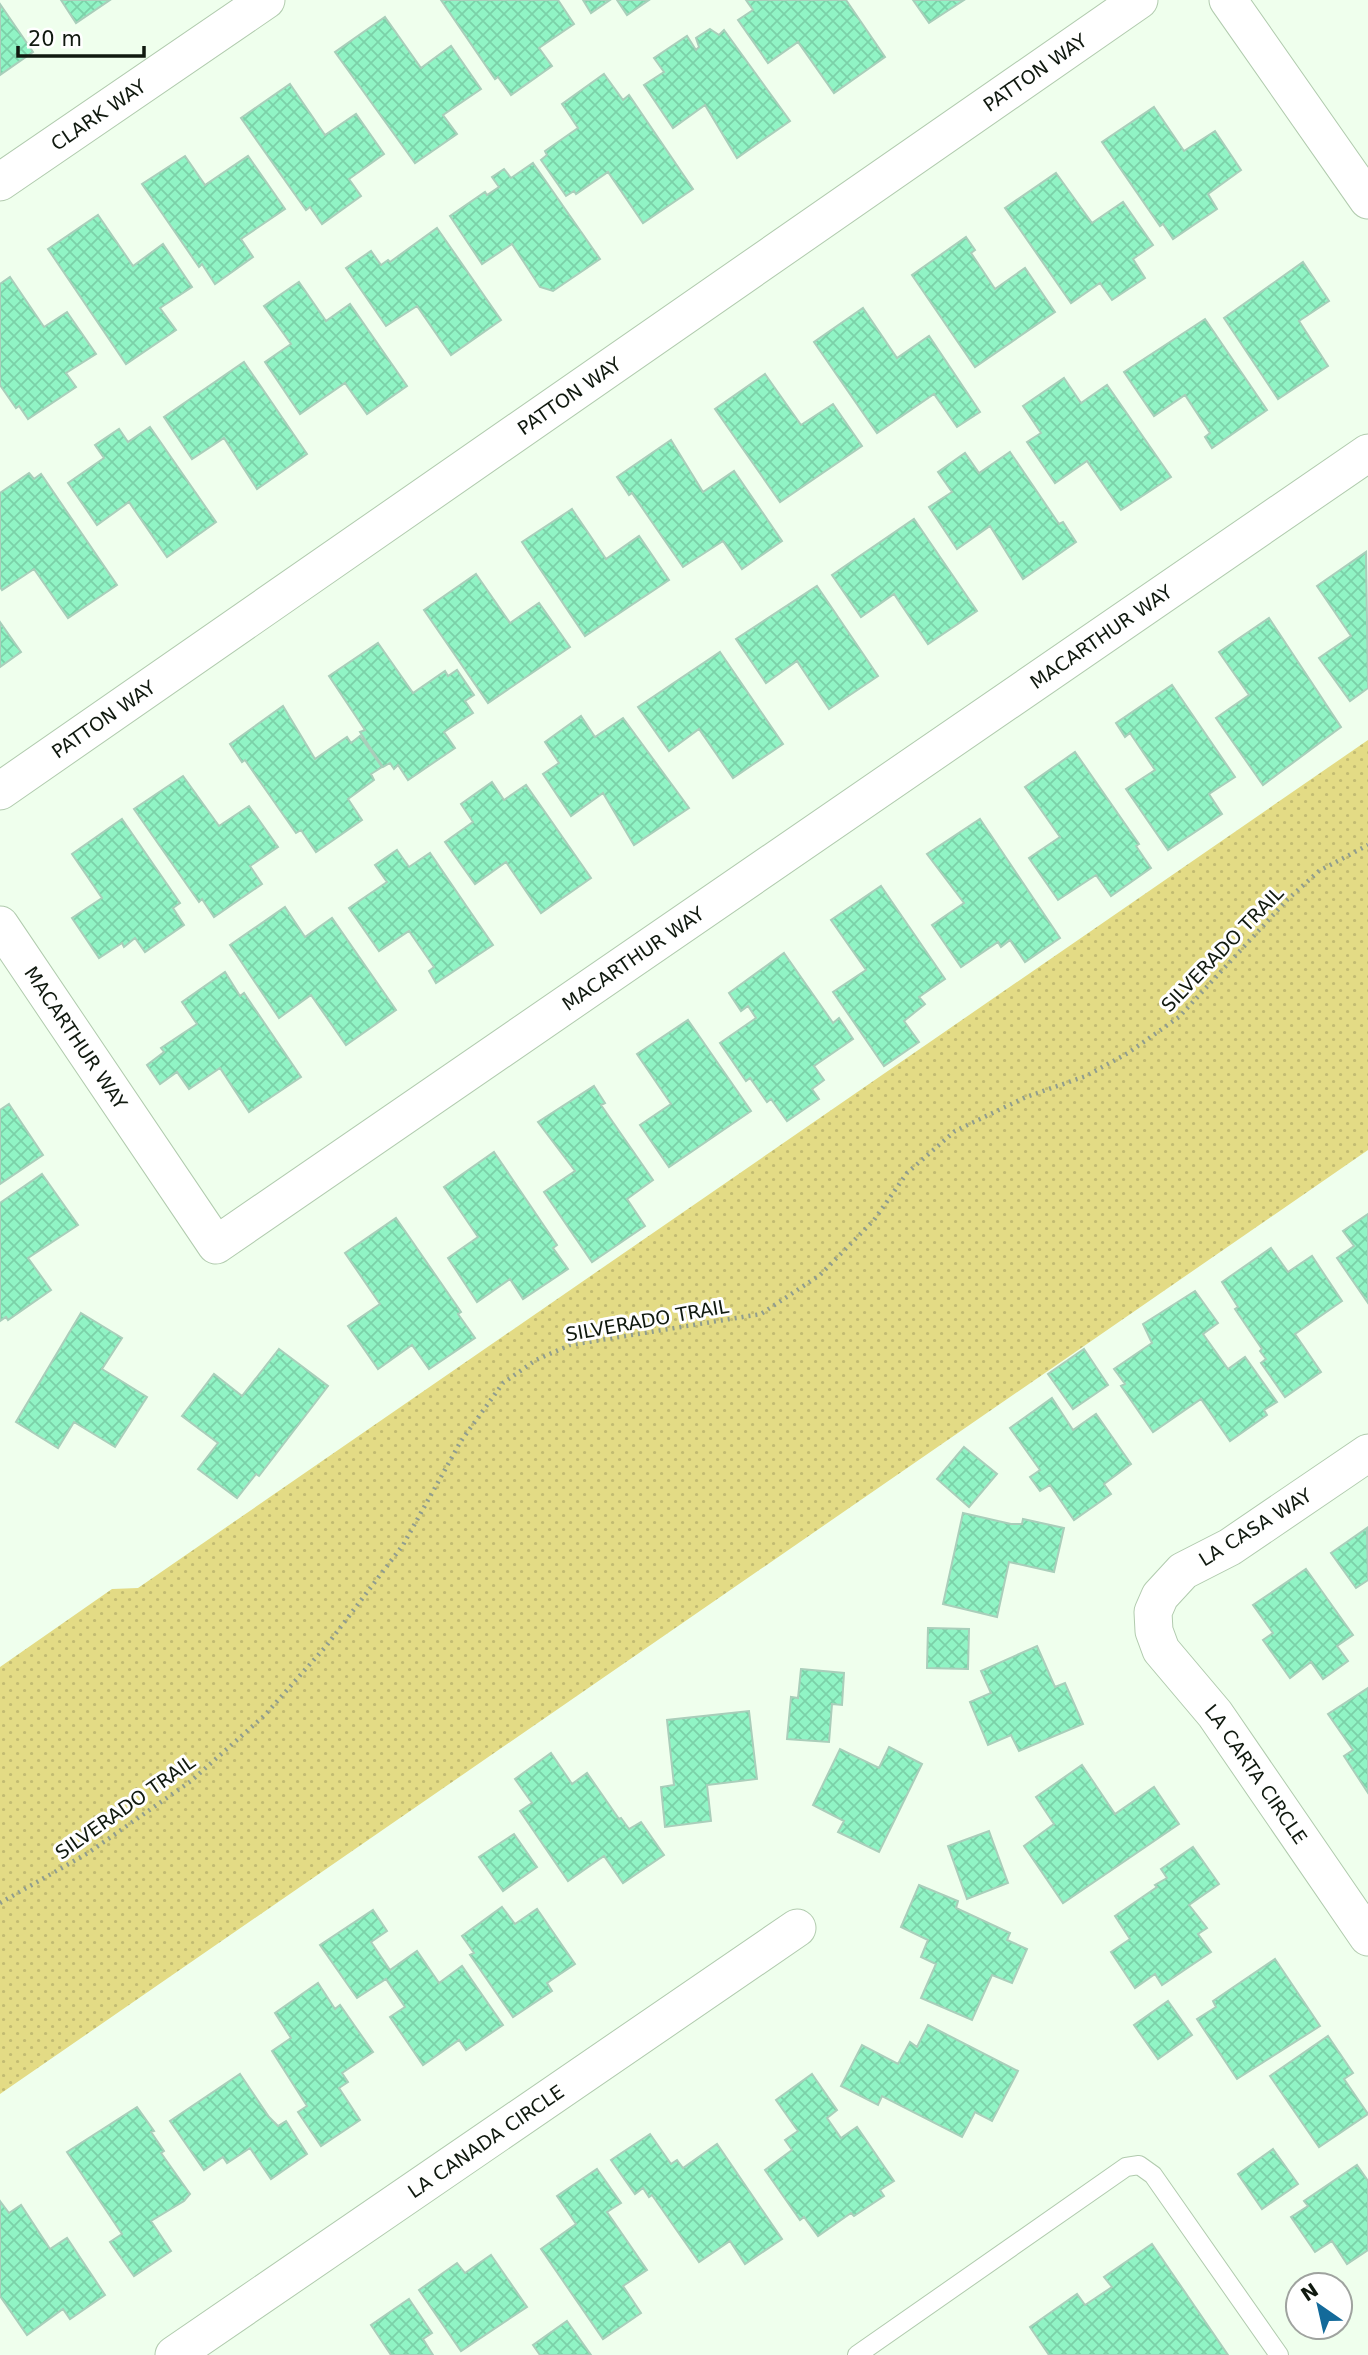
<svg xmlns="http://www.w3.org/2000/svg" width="1368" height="2355" font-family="'DejaVu Sans',sans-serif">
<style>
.grass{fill:url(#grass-dots)}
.building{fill:url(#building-cross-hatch);stroke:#a9ceba;stroke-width:2}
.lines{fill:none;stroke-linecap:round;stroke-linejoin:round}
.service-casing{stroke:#b1cbae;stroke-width:20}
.minor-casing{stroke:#b1cbae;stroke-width:39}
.path{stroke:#909d8e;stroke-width:4.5;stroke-dasharray:2 5;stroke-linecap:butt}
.service{stroke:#fff;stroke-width:18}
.minor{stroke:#fff;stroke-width:37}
.labels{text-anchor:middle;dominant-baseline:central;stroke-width:6;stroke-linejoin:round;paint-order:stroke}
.street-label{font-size:19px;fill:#10190f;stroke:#fff}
</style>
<defs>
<pattern id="grass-dots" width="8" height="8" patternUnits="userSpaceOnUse" patternTransform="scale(1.75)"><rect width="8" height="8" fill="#e3db85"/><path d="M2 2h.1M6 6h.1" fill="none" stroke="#c2bb72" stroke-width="1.8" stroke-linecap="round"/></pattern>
<pattern id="building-cross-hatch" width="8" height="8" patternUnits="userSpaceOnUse" patternTransform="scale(1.75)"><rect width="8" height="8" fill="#90f4c5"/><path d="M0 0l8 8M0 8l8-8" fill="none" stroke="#7bd1a8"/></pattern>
</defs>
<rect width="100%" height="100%" fill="#efffed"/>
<path class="grass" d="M1368 740V1150L0 2094V1667L112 1589 138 1588Z"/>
<path class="building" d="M61 0H110L76 23Z
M441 0H558L574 24 539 48 552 66 511 95 498 77 495 79Z
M583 0H610L591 13Z
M617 0H649L627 15Z
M746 0H846L885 57 834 93 798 42 768 63 738 20 753 10Z
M913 0H964L929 23Z
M0 4 33 52 0 75Z
M385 17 421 68 451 46 481 89 443 115 457 134 415 163 335 52Z
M710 29 719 35 724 30 790 121 737 158 705 105 673 128 644 85 664 72 654 58 687 36 696 50 699 47 696 38Z
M604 74 623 100 629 95 693 189 643 223 608 172 576 194 574 191 566 196 541 160 547 155 545 151 578 128 562 104Z
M290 84 325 135 356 114 384 154 349 179 361 196 322 224 310 207 306 210 241 118Z
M1154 107 1184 151 1215 131 1241 170 1208 194 1217 209 1173 239 1163 224 1160 226 1102 142Z
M185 156 205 185 248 156 285 209 241 239 253 257 215 284 202 264 199 267 142 184Z
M533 163 600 259 553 291 540 287 512 244 482 264 450 216 485 192 487 195 499 187 492 177 504 169 511 178Z
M1056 173 1092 223 1123 202 1153 245 1133 259 1145 278 1112 300 1100 283 1071 303 1005 208Z
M98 215 133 266 163 244 192 287 160 308 176 330 126 364 48 249Z
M437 228 501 320 451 355 417 306 386 326 346 268 371 251 381 265 388 260 390 262Z
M966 237 975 250 971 253 995 289 1025 268 1055 312 975 367 912 275Z
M1303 262 1329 301 1299 321 1328 366 1278 399 1224 318Z
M10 277 44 327 67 312 96 354 66 373 76 387 28 419 19 406 16 408 0 385V284Z
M299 282 326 321 350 304 407 386 367 414 345 383 300 414 265 362 291 344 264 306Z
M863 308 897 358 929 336 980 412 957 427 934 394 877 433 814 342Z
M1205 319 1267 410 1212 448 1205 437 1210 433 1185 395 1154 416 1124 372Z
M244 362 307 454 257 489 224 438 192 459 164 417Z
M765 374 801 425 833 404 862 446 780 502 715 409Z
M1064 378 1081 403 1107 385 1171 477 1121 510 1087 461 1055 483 1027 442 1041 433 1023 406Z
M150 427 216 522 167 557 129 502 97 525 68 483 104 458 95 445 119 429 128 442Z
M671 440 703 492 734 471 782 541 742 569 723 541 683 567 632 493 629 495 617 477Z
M1010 452 1059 524 1063 522 1076 542 1023 579 990 526 957 549 929 507 952 492 938 472 965 453 979 473Z
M29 473 34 479 41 474 117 585 68 618 34 569 2 590 0 587V493Z
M572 509 606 559 639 536 669 580 585 636 522 542Z
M914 519 977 611 928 644 894 594 861 617 832 575Z
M1366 552 1368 688 1350 701 1319 658 1351 636 1317 586Z
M476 574 510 623 539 603 570 647 488 703 424 610Z
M817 586 878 676 829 709 797 661 766 683 736 639Z
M1269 618 1341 727 1263 785 1216 718 1249 695 1219 652Z
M0 622 21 652 0 667Z
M378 643 413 693 445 671 448 676 457 670 474 695 465 701 473 713 444 732 455 748 408 780 398 765 394 769 390 763 383 767 360 732 365 730 329 676Z
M720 652 783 744 733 778 699 729 669 751 638 707Z
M1172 685 1235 777 1209 794 1222 814 1168 850 1126 789 1155 770 1130 733 1125 737 1116 723Z
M283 706 315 759 347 737 351 743 360 736 382 767 371 774 374 780 348 799 362 820 316 852 301 830 296 833 245 760 242 762 230 744Z
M581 716 595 737 623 718 689 808 634 845 603 793 571 816 543 774 559 763 545 742Z
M1075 752 1139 844 1136 846 1151 868 1111 896 1096 875 1058 900 1029 858 1060 837 1025 787Z
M183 776 219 826 249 806 278 847 250 866 262 884 214 917 202 899 199 902 134 809Z
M492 782 504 800 526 785 591 878 541 913 506 862 475 884 445 842 473 822 461 804Z
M122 819 180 903 173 908 184 925 145 952 135 938 124 947 122 943 99 958 72 918 102 898 72 854Z
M980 819 1060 938 1025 962 1010 940 1001 947 998 942 961 967 932 925 964 903 927 854Z
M397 850 409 867 430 853 493 945 436 983 429 971 434 967 409 931 379 951 349 908 387 882 375 865Z
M881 886 945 979 919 997 925 1004 904 1021 919 1042 884 1066 833 992 866 970 831 920Z
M285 907 305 937 332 918 396 1010 346 1045 311 995 279 1018 230 945Z
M784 953 833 1023 839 1018 853 1039 814 1066 824 1080 812 1089 819 1099 787 1121 771 1099 767 1102 750 1078 746 1081 720 1043 756 1018 748 1006 741 1011 729 993Z
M225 972 240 996 244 993 301 1077 249 1112 220 1068 189 1089 177 1072 160 1084 147 1065 164 1052 161 1048 197 1024 182 1002Z
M688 1020 751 1111 669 1167 640 1125 671 1104 637 1054Z
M594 1086 605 1103 601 1105 653 1180 627 1199 645 1226 592 1262 544 1192 575 1171 538 1122Z
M9 1104 43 1155 0 1184V1110Z
M494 1152 557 1245 553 1248 568 1269 523 1299 510 1279 477 1302 448 1258 478 1237 444 1187Z
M42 1174 78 1225 28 1258 51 1290 8 1320 6 1317 0 1321V1203Z
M1368 1214V1303L1337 1258 1354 1246 1343 1231Z
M396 1218 461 1312 458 1314 475 1338 429 1369 412 1345 378 1369 348 1326 380 1304 345 1253Z
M1271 1248 1288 1272 1312 1256 1342 1301 1295 1334 1321 1372 1285 1397 1261 1363 1266 1359 1260 1351 1262 1349 1235 1309 1238 1307 1222 1282Z
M1195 1291 1218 1323 1203 1334 1228 1369 1245 1357 1277 1402 1264 1410 1267 1415 1230 1441 1201 1399 1153 1432 1121 1386 1125 1384 1114 1369 1152 1343 1143 1324Z
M81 1313 122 1338 102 1369 147 1397 115 1447 74 1422 58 1448 16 1422Z
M279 1349 328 1386 259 1476 256 1474 237 1498 198 1469 218 1443 182 1416 214 1374 242 1396Z
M1084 1349 1108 1385 1073 1409 1048 1374Z
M1052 1398 1073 1430 1096 1414 1131 1464 1104 1484 1111 1494 1074 1520 1050 1485 1040 1491 1030 1477 1040 1470 1010 1428Z
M964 1447 997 1474 969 1507 937 1479Z
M963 1513 1011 1524H1022L1023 1519 1064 1528 1054 1572 1009 1562 997 1617 943 1604Z
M1367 1528 1368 1580 1356 1588 1331 1553Z
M1306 1569 1353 1635 1337 1646 1348 1661 1323 1679 1311 1662 1290 1678 1263 1640 1273 1633 1253 1605Z
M928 1628 969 1629 968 1669 927 1668Z
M1037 1646 1055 1687 1065 1683 1083 1724 1019 1751 1011 1735 988 1745 970 1702 991 1693 981 1671Z
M801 1669 844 1673 842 1705 832 1704 829 1742 787 1739 791 1697 798 1698Z
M1368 1688V1793L1344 1756 1353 1750 1328 1714Z
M749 1711 757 1779 707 1785 711 1821 665 1827 661 1787 674 1785 667 1720Z
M889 1747 922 1764 879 1852 838 1832 844 1821 813 1805 840 1749 879 1768Z
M551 1753 572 1784 587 1773 619 1819 621 1818 629 1829 641 1822 664 1855 623 1883 604 1856 568 1881 520 1811 532 1803 515 1779Z
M1082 1765 1115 1814 1154 1787 1179 1824 1063 1903 1024 1846 1054 1824 1036 1797Z
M989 1831 1008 1883 967 1899 948 1846Z
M514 1834 537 1867 503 1891 479 1857Z
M1193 1847 1219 1884 1189 1905 1207 1928 1198 1934 1211 1952 1162 1985 1155 1974 1135 1988 1111 1952 1130 1939 1115 1916 1157 1887 1155 1885 1167 1878 1161 1869Z
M919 1885 958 1901 956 1908 1010 1933 1007 1940 1027 1949 1012 1983 992 1975 972 2020 921 1998 936 1964 921 1957 928 1940 901 1927Z
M502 1907 515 1924 537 1909 575 1964 547 1983 552 1991 513 2017 470 1955 474 1953 462 1936Z
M373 1910 387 1931 371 1942 390 1970 417 1951 439 1983 462 1966 503 2025 466 2050 459 2040 423 2065 390 2017 405 2007 386 1979 357 1998 320 1945Z
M1275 1959 1320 2026 1237 2079 1197 2019 1216 2007 1213 2001Z
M318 1983 335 2009 340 2005 373 2052 342 2073 348 2082 339 2088 360 2120 321 2146 298 2112 307 2106 272 2051 291 2038 275 2013Z
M1168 2001 1192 2035 1158 2059 1134 2025Z
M928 2025 1018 2071 992 2121 975 2112 962 2137 882 2096 878 2105 841 2086 862 2045 898 2064 910 2042 917 2047Z
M1328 2036 1353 2073 1344 2079 1368 2114 1319 2147 1270 2076Z
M240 2074 269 2117 278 2126 286 2121 307 2154 271 2179 250 2148 227 2163 223 2157 204 2170 170 2121Z
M812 2074 837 2110 827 2118 841 2138 857 2127 894 2181 880 2190 884 2196 854 2216 851 2213 818 2236 804 2217 800 2220 765 2170 792 2150 785 2140 798 2131 776 2100Z
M137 2107 154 2131 151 2132 164 2151 161 2153 190 2194 184 2201 151 2221 171 2251 134 2276 110 2242 122 2234 67 2152Z
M650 2134 671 2164 677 2160 683 2168 717 2144 782 2239 745 2264 730 2241 699 2262 652 2195 649 2197 643 2188 635 2194 611 2160Z
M1273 2149 1298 2184 1262 2209 1238 2174Z
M1357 2165 1368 2181V2250L1347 2264 1332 2241 1315 2252 1291 2217 1308 2206 1304 2201Z
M597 2169 621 2203 607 2212 647 2270 623 2286 641 2313 603 2339 541 2249 576 2224 557 2196Z
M0 2201 9 2213 21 2205 50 2249 67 2238 105 2295 70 2319 63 2309 27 2335 0 2296Z
M1152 2244 1228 2355H1049L1030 2327 1077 2294 1085 2305 1112 2287 1104 2277Z
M491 2255 527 2307 461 2351 419 2290 457 2263 465 2273Z
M409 2299 432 2333 423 2339 433 2355H391L371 2325Z
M567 2321 591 2355H540L533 2345Z"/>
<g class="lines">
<defs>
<path id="service" d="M857 2355 1126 2167 1139 2165 1153 2175 1279 2355"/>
<g id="minor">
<path d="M1228 0 1368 200"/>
<path id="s1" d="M0 182 266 0"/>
<path id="s2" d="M0 791 1139 0"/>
<path id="s3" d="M0 925 216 1245 1368 453"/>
<path id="s4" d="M1368 1453 1230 1547 1183 1571 1160 1596 1153 1612 1154 1631 1161 1650 1215 1714 1368 1937"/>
<path id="s5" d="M174 2355 797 1928"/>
</g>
</defs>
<use href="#service" class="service-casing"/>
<use href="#minor" class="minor-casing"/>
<path class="path" d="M0 1903 88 1853 191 1781 265 1715 327 1645 403 1545 461 1441 503 1383 536 1360 570 1345 761 1314 820 1275 874 1220 907 1173 955 1131 1026 1097 1086 1076 1128 1053 1179 1017 1287 900 1319 871 1368 845"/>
<use href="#service" class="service"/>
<use href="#minor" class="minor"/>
</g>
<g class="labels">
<g class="street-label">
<text stroke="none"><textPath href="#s2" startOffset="1260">PATTON WAY</textPath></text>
<text stroke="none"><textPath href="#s1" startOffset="119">CLARK WAY</textPath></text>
<text stroke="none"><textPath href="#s2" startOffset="693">PATTON WAY</textPath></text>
<text stroke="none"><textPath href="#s3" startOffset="1460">MACARTHUR WAY</textPath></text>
<text stroke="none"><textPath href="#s2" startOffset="126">PATTON WAY</textPath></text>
<text transform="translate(1222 949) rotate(-46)">SILVERADO TRAIL</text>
<text stroke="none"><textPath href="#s3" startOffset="892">MACARTHUR WAY</textPath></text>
<text stroke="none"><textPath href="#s3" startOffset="136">MACARTHUR WAY</textPath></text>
<text transform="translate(647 1320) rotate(-10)">SILVERADO TRAIL</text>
<text transform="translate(1255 1527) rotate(-32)">LA CASA WAY</text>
<text stroke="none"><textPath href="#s4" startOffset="467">LA CARTA CIRCLE</textPath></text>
<text transform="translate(125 1807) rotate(-35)">SILVERADO TRAIL</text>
<text stroke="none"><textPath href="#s5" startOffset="378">LA CANADA CIRCLE</textPath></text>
</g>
</g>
<g transform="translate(1319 2306) rotate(326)"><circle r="33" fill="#ffffff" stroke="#9fa39f" stroke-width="2"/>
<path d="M0-5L12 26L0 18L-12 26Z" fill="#136a9a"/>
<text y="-10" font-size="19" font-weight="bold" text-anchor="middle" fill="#10190f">N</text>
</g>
<path d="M18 46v10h126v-10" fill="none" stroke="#10190f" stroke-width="3.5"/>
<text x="28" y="46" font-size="21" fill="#10190f" stroke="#ffffff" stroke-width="5" paint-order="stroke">20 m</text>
</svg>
